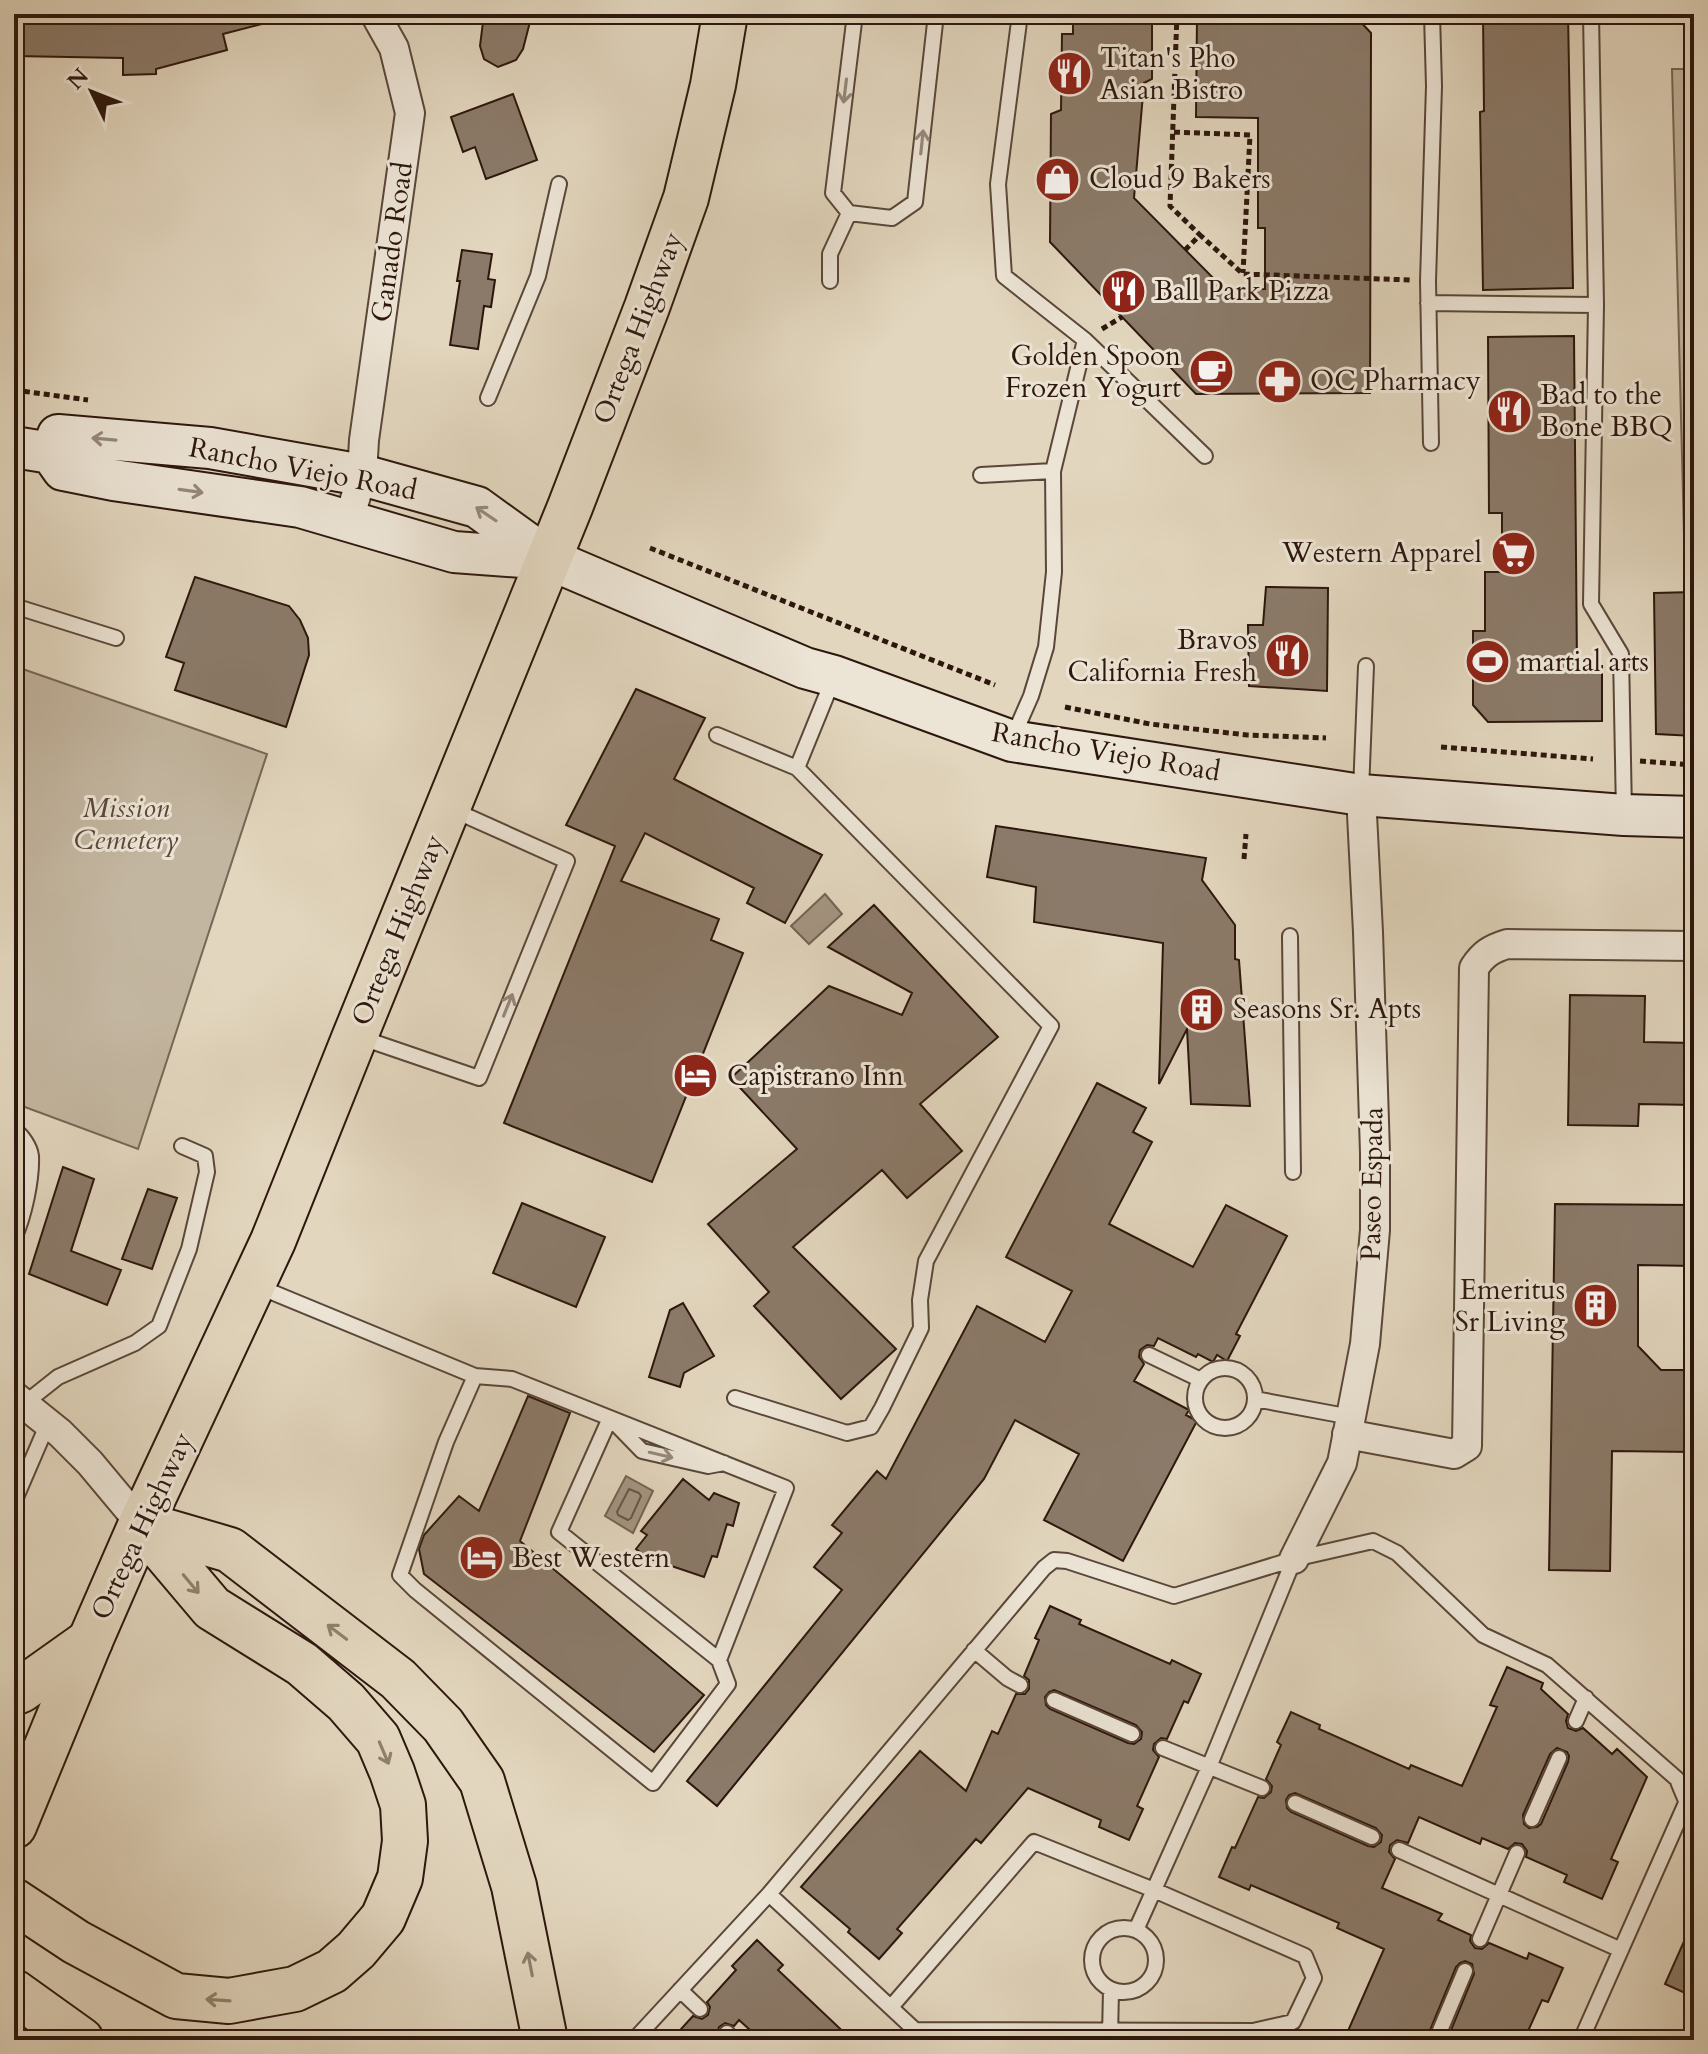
<svg xmlns="http://www.w3.org/2000/svg" width="1708" height="2054" font-family="Cardo,serif">
<style>
.green{fill:#c3b6a0;stroke:#786656;stroke-width:2}
.water{fill:#a49582;stroke:#746353;stroke-width:2}
.lines{fill:none;stroke-linecap:round;stroke-linejoin:round}
.shore{stroke:#685648;stroke-width:2}
.building{fill:#8b7a69;stroke:#2d170d;stroke-width:2;fill-rule:evenodd}
.service-casing{stroke:#5a4739;stroke-width:18}
.minor-casing{stroke:#5a4739;stroke-width:32}
.secondary-casing{stroke:#2d170d;stroke-width:44}
.primary-casing{stroke:#2d170d;stroke-width:48}
.motorway-casing{stroke:#2d170d;stroke-width:48}
.path{stroke:#2d170d;stroke-width:5;stroke-dasharray:6 4;stroke-linecap:butt}
.service{stroke:#ece4d5;stroke-width:14}
.minor{stroke:#ece4d5;stroke-width:28}
.secondary{stroke:#ece4d5;stroke-width:40}
.primary{stroke:#e2d6be;stroke-width:44}
.motorway{stroke:#e2d6be;stroke-width:44}
.oneway{stroke:#96887b}
.oneway2{stroke:#91806e}
.labels{text-anchor:middle;dominant-baseline:central;stroke-width:6;stroke-linejoin:round;paint-order:stroke}
.poi-label{font-size:28px;fill:#2d170d;stroke:#ece4d5;text-anchor:start}
.street-label{font-size:28px;fill:#2d170d;stroke:#ece4d5}
.park-label{font-size:28px;font-style:italic;fill:#5a4739;stroke:#ece4d5}
</style>
<rect width="100%" height="100%" fill="#e2d6be"/>
<filter id="stains"><feTurbulence type="fractalNoise" baseFrequency=".0025" numOctaves="4"/><feColorMatrix values="0 0 0 0 .2 0 0 0 0 .09 0 0 0 0 .02 0 0 0 .5 -.17"/></filter>
<radialGradient id="worn" r=".72"><stop offset=".6" stop-color="#630" stop-opacity="0"/><stop offset="1" stop-color="#630" stop-opacity=".3"/></radialGradient>
<path class="green" d="M1672 69H1694V573H1685Z
M14 666 267 754 138 1149 14 1103Z"/>
<path class="water" d="M825 894 842 914 809 944 791 926Z
M626 1476 653 1491 633 1533 605 1516Z"/>
<g class="lines">
<path class="shore" d="M629 1489 639 1493 641 1496 631 1518 628 1520 618 1515 617 1512Z"/>
</g>
<path class="building" d="M14 14H269L270 22 223 34 227 50 156 69V74L123 75V58L14 56Z
M484 14H532L523 49 516 60 498 67 484 59 480 46Z
M1073 14H1152V79L1144 83 1134 198 1225 290 1265 289V228H1258V118L1196 117 1197 18H1357L1371 33 1370 393 1196 394 1050 242 1051 114 1061 110 1062 34H1073Z
M1483 14H1568L1573 288 1483 290 1480 112 1484 111Z
M513 94 537 160 486 179 475 147 463 152 451 117Z
M462 250 492 254 488 279 495 280 491 307 484 306 478 349 450 345 460 281H457Z
M1574 336 1577 666H1602V721L1488 722 1473 705V631H1485V572H1502V513H1489L1488 337Z
M195 577 289 606 300 620 308 638 309 655 286 727 175 690 184 663 166 657Z
M1266 587 1328 588 1327 691 1249 686 1248 625H1263Z
M1694 592V736L1656 734 1654 593Z
M636 689 705 718 674 779 822 855 785 923 747 903 754 888 645 833 621 881 719 919 711 940 743 953 652 1182 504 1123 615 846 566 825Z
M996 826 1206 858 1202 880 1235 925V959L1239 960 1250 1106 1191 1104 1187 1029 1159 1084 1163 943 1034 922 1036 887 987 877Z
M874 905 998 1037 920 1104 962 1151 907 1198 882 1170 793 1247 896 1349 841 1399 754 1306 769 1292 708 1224 797 1149 731 1078 829 986 902 1015 912 993 828 947Z
M1570 995 1645 996 1644 1042 1694 1043V1105L1639 1104 1638 1126 1568 1125Z
M1097 1083 1146 1108 1133 1132 1152 1142 1109 1224 1193 1267 1226 1205 1287 1236 1236 1334 1240 1336 1227 1361 1217 1355 1213 1362 1198 1354 1196 1357 1158 1338 1154 1346 1147 1345 1140 1350 1139 1357 1144 1364 1134 1381 1189 1410 1186 1415 1197 1421 1123 1561 1044 1520 1079 1454 1015 1420 984 1479 717 1806 687 1781 842 1590 814 1567 842 1533 832 1525 877 1471 886 1479 977 1306 1045 1342 1072 1291 1006 1257Z
M63 1167 94 1179 71 1251 121 1270 107 1305 29 1274Z
M148 1189 177 1198 152 1269 122 1259Z
M522 1203 605 1237 576 1307 493 1273Z
M1555 1204 1694 1205V1266L1638 1265V1346L1661 1370H1694V1452L1612 1451 1610 1571 1549 1570Z
M683 1303 714 1356 684 1373 680 1387 649 1377 670 1310Z
M528 1396 570 1413 520 1541 704 1695 654 1752 424 1574 419 1549 424 1535 459 1496 479 1511Z
M683 1479 709 1500 714 1493 739 1503 733 1526 727 1524 717 1557 712 1556 704 1577 648 1558 636 1549 647 1535 641 1531Z
M1050 1606 1081 1620 1079 1624 1170 1664 1172 1660 1201 1674 1188 1703 1184 1701 1167 1739 1161 1738 1154 1744 1153 1750 1159 1757 1137 1806 1143 1809 1129 1840 1099 1827 1101 1820 1028 1788 981 1843 976 1839 897 1929 902 1933 879 1959 848 1932 850 1929 801 1887 920 1751 966 1791 992 1731 998 1734 1016 1694H1025L1029 1689V1680L1024 1676 1039 1640 1035 1638ZM1054 1690 1136 1725 1142 1732 1141 1739 1134 1744 1128 1743 1050 1709 1046 1705 1045 1697 1049 1692Z
M1507 1667 1543 1683 1541 1689 1568 1714 1566 1721 1568 1728 1576 1731 1583 1728 1612 1754 1617 1749 1647 1777 1611 1859 1618 1862 1602 1899 1564 1882 1567 1875 1526 1857 1527 1851 1522 1844 1515 1843 1508 1849 1482 1838 1480 1844 1419 1817 1408 1843 1397 1840 1390 1845 1389 1852 1395 1859 1382 1888 1442 1914 1438 1920 1471 1935 1470 1941 1475 1948 1482 1949 1489 1943 1527 1959 1529 1953 1563 1968 1548 2002 1542 2000 1524 2040H1447L1474 1974 1472 1964 1465 1961 1460 1963 1456 1967 1426 2040H1344L1384 1949 1337 1928 1339 1923 1251 1885 1249 1890 1219 1877 1232 1847 1235 1848 1258 1797 1264 1798 1271 1792 1272 1786 1266 1779 1281 1745 1277 1742 1291 1712 1320 1725 1319 1729 1409 1769 1411 1765 1462 1786 1497 1707 1490 1705ZM1557 1748 1567 1752 1569 1756 1568 1762 1541 1824 1537 1827 1529 1828 1524 1824 1523 1815 1550 1754ZM1295 1793 1376 1828 1382 1835 1381 1842 1374 1847 1368 1846 1291 1812 1287 1808 1286 1800 1289 1795Z
M1694 1919V1997L1665 1984Z
M757 1940 783 1965 778 1970 852 2040H761L739 2020 734 2026 725 2023 719 2027 717 2035 720 2040H671L693 2016 702 2019 708 2015 710 2007 707 2002 736 1970 732 1966Z"/>
<g class="lines">
<defs>
<path id="service" d="M855 14 833 193 849 213 892 218 915 202 936 14
M1591 14 1596 305 1591 604 1621 654 1624 813
M830 281V254L849 213
M1428 303 1596 305
M1085 340 1205 456
M488 398 538 276 559 184
M1431 443 1428 281 1434 86 1432 14
M981 475 1053 471
M14 606 116 638
M717 735 797 768 1051 1026 926 1261 920 1300 921 1328 882 1408 871 1427 847 1433 735 1398
M1013 737 1031 696 1046 647 1054 572 1053 471 1085 340 1004 276 998 184 1020 14
M797 768 834 677
M1361 791 1366 666
M1290 936 1293 1172
M359 1037 479 1078 567 861 451 809
M14 1130C22 1135 30 1147 31 1156 32 1179 24 1217 14 1238
M257 1286 475 1376 512 1379 786 1488 719 1660 559 1532 610 1418 642 1451 708 1466 724 1463
M1149 1355 1201 1380
M1195 1398a30 30 0 1 1 60 0a30 30 0 1 1-60 0Z
M475 1376 446 1442 400 1575 415 1590 653 1783 728 1684 719 1660
M1255 1399 1351 1417
M24 1404 58 1377 135 1343 159 1326 189 1249 207 1172 205 1156 182 1146
M14 1502 48 1423
M974 1650 1007 1678 1020 1685
M1054 1700 1132 1734
M1576 1721 1586 1698
M1163 1748 1262 1788
M1295 1803 1372 1837
M1532 1819 1559 1758
M1399 1850 1621 1950
M769 1894 915 2030 1253 2031 1293 2022 1314 1978 1305 1956 1154 1890 1034 1842 891 2007
M1092 1960a32 32 0 1 1 64 0a32 32 0 1 1-64 0Z
M1136 1930 1209 1767 1294 1559
M1480 1939 1517 1853
M680 1990 700 2009
M727 2033 734 2040
M1110 2037 1111 1990
M634 2040 769 1894 1044 1568 1054 1560 1067 1561 1174 1596 1294 1559 1373 1541 1397 1553 1483 1635 1547 1665 1677 1779 1694 1820
M1436 2040 1465 1971
M1581 2040 1686 1803"/>
<path id="minor" d="M349 520 362 475 364 440 410 113 394 48 375 14
M14 1396 60 1433 90 1463 141 1524
M1347 1434 1454 1454 1467 1446 1474 968C1483 954 1491 949 1507 944L1694 946
M1294 1559 1342 1463 1365 1344 1375 1230V1153L1368 932 1361 795"/>
<path id="secondary" d="M14 447 51 453 63 470 113 480 300 507 454 552 549 559
M51 453 58 435 210 448 362 475 477 507 549 559 805 668 834 676 1012 741 1361 795 1624 815 1694 817"/>
<path id="primary" d="M14 1826 90 1641 141 1524 273 1241 355 1036 570 507 647 307 686 198 713 85 725 14"/>
<path id="motorway" d="M141 1524 230 1550 398 1679 443 1725 482 1781 514 1886 545 2040
M14 1693 21 1690 90 1641
M14 1901 76 1942 176 1996 229 2001 295 1989 332 1971 356 1950 383 1918 400 1878 405 1841 403 1805 392 1772 378 1739 346 1702 302 1664 212 1608 141 1524
M14 1992 81 2040"/>
</defs>
<use href="#service" class="service-casing"/>
<use href="#minor" class="minor-casing"/>
<use href="#secondary" class="secondary-casing"/>
<use href="#primary" class="primary-casing"/>
<use href="#motorway" class="motorway-casing"/>
<path class="path" d="M1177 14 1170 206 1200 235
M1174 132 1250 135 1243 273
M1185 250 1200 235 1243 274 1411 280
M1102 329 1122 317
M14 390 88 400
M650 548 995 685
M1065 707 1150 724 1247 735 1326 738
M1441 747 1593 759
M1640 761 1694 765
M1244 859 1246 834"/>
<use href="#service" class="service"/>
<use href="#minor" class="minor"/>
<use href="#secondary" class="secondary"/>
<use href="#primary" class="primary"/>
<use href="#motorway" class="motorway"/>
</g>
<defs><path id="oneway-shaft" d="M-6 0H5M1.5-3L5.5 0L1.5 3" fill="none" stroke-width="1.6" stroke-linecap="round" stroke-linejoin="round" transform="scale(2)"/></defs>
<g class="oneway">
<use href="#oneway-shaft" transform="translate(845 91) rotate(97)"/>
<use href="#oneway-shaft" transform="translate(922 142) rotate(-84)"/>
<use href="#oneway-shaft" transform="translate(104 439) rotate(-175)"/>
<use href="#oneway-shaft" transform="translate(191 491) rotate(8)"/>
<use href="#oneway-shaft" transform="translate(486 514) rotate(-146)"/>
<use href="#oneway-shaft" transform="translate(508 1005) rotate(-68)"/>
<use href="#oneway-shaft" transform="translate(661 1455) rotate(13)"/>
</g>
<g class="oneway2">
<use href="#oneway-shaft" transform="translate(191 1584) rotate(50)"/>
<use href="#oneway-shaft" transform="translate(337 1632) rotate(-143)"/>
<use href="#oneway-shaft" transform="translate(384 1753) rotate(67)"/>
<use href="#oneway-shaft" transform="translate(530 1964) rotate(-101)"/>
<use href="#oneway-shaft" transform="translate(218 2000) rotate(-176)"/>
</g>
<defs>
<symbol id="restaurant-disc" viewBox="-11 -11 22 22"><circle r="9.5" fill="#8f2418" stroke="#ece4d5"/><path d="M-5-6h1v4h1v-4h1v4h1v-4h1v5L-1.5 .5V6h-2V.5L-5-1ZM5-6V6H3V1.5H1.5Q1.5-4 5-6Z" fill="#fff"/></symbol>
<symbol id="shop-disc" viewBox="-11 -11 22 22"><circle r="9.5" fill="#8f2418" stroke="#ece4d5"/><path d="M-5-2.5h2.3a2.7 3.5 0 0 1 5.4 0H5L5.5 6h-11ZM-1.5-2.5h3a1.5 2.3 0 0 0-3 0Z" fill="#fff"/></symbol>
<symbol id="cafe-disc" viewBox="-11 -11 22 22"><circle r="9.5" fill="#8f2418" stroke="#ece4d5"/><path d="M-5.5-4.5H6V0H3Q3 3.5 0 3.5H-2.5Q-5.5 3.5-5.5 0ZM3-3.2v2h1.7v-2ZM-6 4.5H4V6H-6Z" fill="#fff"/></symbol>
<symbol id="pharmacy-disc" viewBox="-11 -11 22 22"><circle r="9.5" fill="#8f2418" stroke="#ece4d5"/><path d="M-2-6h4v4h4v4h-4v4h-4v-4h-4v-4h4Z" fill="#fff"/></symbol>
<symbol id="supermarket-disc" viewBox="-11 -11 22 22"><circle r="9.5" fill="#8f2418" stroke="#ece4d5"/><path d="M-6-5.5h2.5l.6 2H6L4.5 2H-2.5L-4.4-4H-6ZM-1.5 3.2a1.3 1.3 0 1 0 .1 0ZM3 3.2a1.3 1.3 0 1 0 .1 0Z" fill="#fff"/></symbol>
<symbol id="stadium-disc" viewBox="-11 -11 22 22"><circle r="9.5" fill="#8f2418" stroke="#ece4d5"/><path d="M0-5a6.5 5 0 1 0 0 10a6.5 5 0 1 0 0-10ZM-3.5-1.8h7v3.6h-7Z" fill="#fff"/></symbol>
<symbol id="building-disc" viewBox="-11 -11 22 22"><circle r="9.5" fill="#8f2418" stroke="#ece4d5"/><path d="M-4-6H4V6H1V3H-1V6H-4ZM-2.5-4.3h1.7v1.8h-1.7ZM.8-4.3h1.7v1.8H.8ZM-2.5-1h1.7V.8h-1.7ZM.8-1h1.7V.8H.8Z" fill="#fff"/></symbol>
<symbol id="hotel-disc" viewBox="-11 -11 22 22"><circle r="9.5" fill="#8f2418" stroke="#ece4d5"/><path d="M-6-4.5h1.5V1H6V5H4.5V3h-9V5H-6ZM-4 0a1.8 1.8 0 1 1 3.6 0ZM.5 0V-2.5h3Q6-2.5 6 0Z" fill="#fff"/></symbol>
</defs>
<g fill-rule="evenodd">
<use href="#restaurant-disc" x="1044" y="48" width="51" height="51"/>
<use href="#shop-disc" x="1032" y="154" width="51" height="51"/>
<use href="#restaurant-disc" x="1098" y="266" width="51" height="51"/>
<use href="#cafe-disc" x="1186" y="346" width="51" height="51"/>
<use href="#pharmacy-disc" x="1254" y="356" width="51" height="51"/>
<use href="#restaurant-disc" x="1484" y="386" width="51" height="51"/>
<use href="#supermarket-disc" x="1488" y="528" width="51" height="51"/>
<use href="#restaurant-disc" x="1262" y="630" width="51" height="51"/>
<use href="#stadium-disc" x="1462" y="636" width="51" height="51"/>
<use href="#building-disc" x="1176" y="984" width="51" height="51"/>
<use href="#hotel-disc" x="670" y="1050" width="51" height="51"/>
<use href="#building-disc" x="1570" y="1280" width="51" height="51"/>
<use href="#hotel-disc" x="456" y="1532" width="51" height="51"/>
</g>
<g class="labels">
<g class="poi-label">
<text x="1100" y="58">Titan's Pho<tspan x="1100" dy="32">Asian Bistro</tspan></text>
<text x="1089" y="179">Cloud 9 Bakers</text>
<text x="1154" y="291">Ball Park Pizza</text>
<text x="1181" y="356" text-anchor="end">Golden Spoon<tspan x="1181" dy="32">Frozen Yogurt</tspan></text>
<text x="1310" y="381">OC Pharmacy</text>
<text x="1540" y="395">Bad to the<tspan x="1540" dy="32">Bone BBQ</tspan></text>
<text x="1482" y="553" text-anchor="end">Western Apparel</text>
<text x="1257" y="640" text-anchor="end">Bravos<tspan x="1257" dy="32">California Fresh</tspan></text>
<text x="1519" y="662">martial arts</text>
<text x="1233" y="1009">Seasons Sr. Apts</text>
<text x="727" y="1076">Capistrano Inn</text>
<text x="1565" y="1290" text-anchor="end">Emeritus<tspan x="1565" dy="32">Sr Living</tspan></text>
<text x="512" y="1558">Best Western</text>
</g>
<g class="street-label">
<text transform="translate(392 242) rotate(-82)">Ganado Road</text>
<text transform="translate(638 328) rotate(-69)">Ortega Highway</text>
<text transform="translate(303 469) rotate(11)">Rancho Viejo Road</text>
<text transform="translate(1106 752) rotate(10)">Rancho Viejo Road</text>
<text transform="translate(398 930) rotate(-68)">Ortega Highway</text>
<text transform="translate(1372 1184) rotate(-89)">Paseo Espada</text>
<text transform="translate(142 1526) rotate(-65)">Ortega Highway</text>
</g>
<g class="park-label">
<text x="126" y="808">Mission<tspan x="126" dy="32">Cemetery</tspan></text>
</g>
</g>
<rect width="1708" height="2054" fill="none" stroke="#e2d6be" stroke-width="48"/>
<rect x="16" y="16" width="1676" height="2022" fill="none" stroke="#2d170d" stroke-width="4"/>
<rect x="24" y="24" width="1660" height="2006" fill="none" stroke="#2d170d" stroke-width="2"/>
<g transform="translate(92 92) rotate(313)" stroke="#ece4d5" stroke-width="6" paint-order="stroke">
<path d="M0-6L14 30L0 20L-14 30Z" fill="#2d170d"/>
<text y="-12" font-size="22" font-weight="bold" text-anchor="middle" fill="#2d170d">N</text>
</g>
<rect width="100%" height="100%" filter="url(#stains)"/>
<rect width="100%" height="100%" fill="url(#worn)"/>
</svg>
